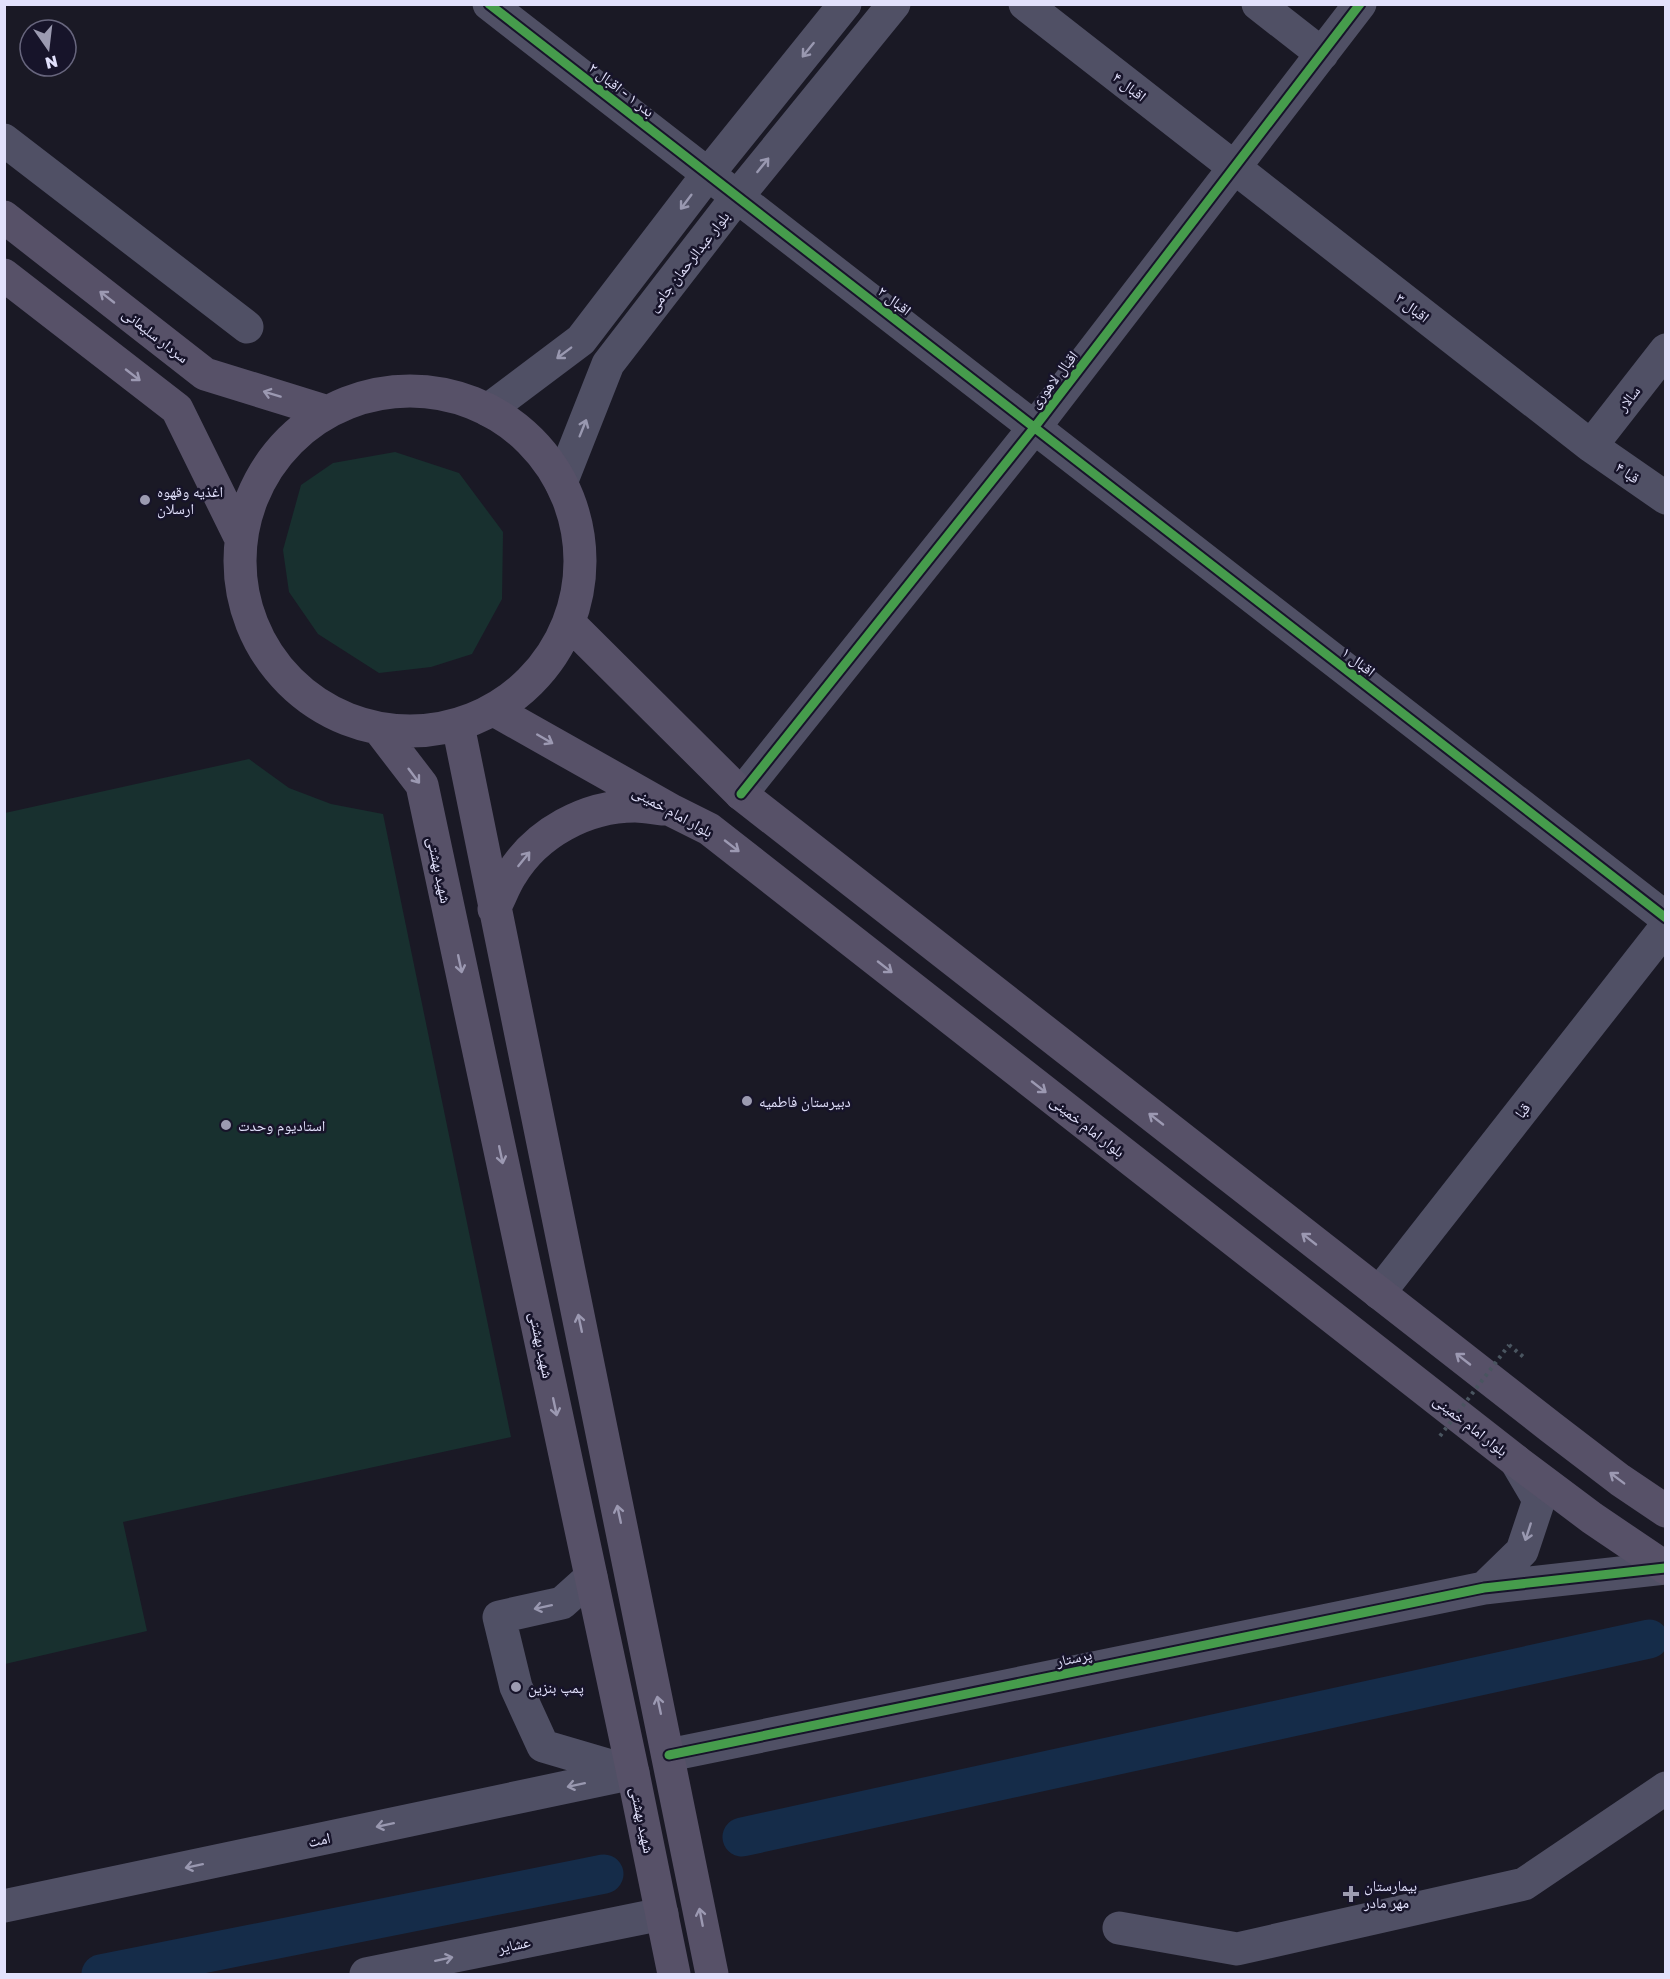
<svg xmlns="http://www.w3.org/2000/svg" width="1670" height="1979" font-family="'Golos Text','Noto Naskh Arabic',sans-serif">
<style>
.green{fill:#18302f}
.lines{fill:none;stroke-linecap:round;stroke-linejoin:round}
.canal{stroke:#152c49;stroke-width:39}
.path{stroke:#4a5560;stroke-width:4;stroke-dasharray:3 4.5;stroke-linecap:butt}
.minor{stroke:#505065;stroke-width:33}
.major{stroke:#575168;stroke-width:33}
.path-bridge{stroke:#4a5560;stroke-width:4;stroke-dasharray:3 4.5;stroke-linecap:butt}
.cycleway-casing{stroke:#17142a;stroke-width:13}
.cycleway{stroke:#469c4c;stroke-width:9}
.oneway{stroke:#9998b0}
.oneway2{stroke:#9c99b2}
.poi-dot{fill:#9c9bb1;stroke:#17142a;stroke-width:2}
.labels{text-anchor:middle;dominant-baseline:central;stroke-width:5;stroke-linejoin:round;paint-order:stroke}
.street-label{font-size:15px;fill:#e2e1fc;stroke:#17142a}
.poi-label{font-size:15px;fill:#e2e1fc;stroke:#17142a;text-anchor:start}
</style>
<rect width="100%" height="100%" fill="#1a1925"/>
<path class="green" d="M395 452 459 473 503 532 502 599 472 654 431 667 379 673 318 634 289 592 283 550 301 485 333 463Z
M249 759 289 788 331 804 383 814 511 1437 123 1522 147 1631 5 1664V813Z"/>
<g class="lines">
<path class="canal" d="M742 1837 1649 1639
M101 1974 604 1874"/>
<path class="path" d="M1509 1345 1526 1359"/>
<path class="minor" d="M489 4 1666 918
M1025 4 1591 446 1666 498
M1258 4 1322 54
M4 140 247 327
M488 410 581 340 708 174 845 4
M1591 446 1666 350
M561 483 608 364 737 197 894 4
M741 794 1034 428 1360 4
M1379 1293 1666 927
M591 1577 562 1603 499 1617 516 1687 543 1746 628 1771
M1484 1588 1522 1551 1539 1500 1516 1461
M669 1755 1484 1588 1665 1568
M4 1906 633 1773
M1119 1928 1237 1949 1524 1884 1666 1788
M366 1974 662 1914"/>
<path class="major" d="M4 217 205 374 328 412
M4 275 177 409 240 537
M240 561a170 170 0 1 1 340 0a170 170 0 1 1-340 0Z
M569 623 741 794 1552 1428 1620 1480 1666 1511
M494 710 673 811 709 829 1516 1461 1592 1518 1666 1568
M458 725 712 1974
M379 729 422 785 633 1773 674 1974
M494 909C500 898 504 886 511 875 536 833 586 806 635 806 644 806 654 808 663 809"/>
<path class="path-bridge" d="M1440 1436 1509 1345"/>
<defs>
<path id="cycleway" d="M489 4 1666 918
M741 794 1034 428 1360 4
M669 1755 1484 1588 1665 1568"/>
</defs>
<use href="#cycleway" class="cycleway-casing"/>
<use href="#cycleway" class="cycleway"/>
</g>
<defs><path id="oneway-shaft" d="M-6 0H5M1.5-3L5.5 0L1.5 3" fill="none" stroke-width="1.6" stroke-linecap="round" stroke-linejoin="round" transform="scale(1.5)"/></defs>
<g class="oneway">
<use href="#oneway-shaft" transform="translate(808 50) rotate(129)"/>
<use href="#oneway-shaft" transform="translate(763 165) rotate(-51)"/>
<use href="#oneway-shaft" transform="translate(686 202) rotate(127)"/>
<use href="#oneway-shaft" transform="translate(564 353) rotate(143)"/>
<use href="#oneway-shaft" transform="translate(583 428) rotate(-68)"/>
<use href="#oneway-shaft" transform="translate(1528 1532) rotate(108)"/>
<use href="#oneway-shaft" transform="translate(543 1607) rotate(168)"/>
<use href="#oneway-shaft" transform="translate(576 1785) rotate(168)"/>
<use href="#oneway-shaft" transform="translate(385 1825) rotate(168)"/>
<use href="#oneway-shaft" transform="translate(194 1866) rotate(168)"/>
<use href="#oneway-shaft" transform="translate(444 1959) rotate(-12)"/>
</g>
<g class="oneway2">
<use href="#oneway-shaft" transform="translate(107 297) rotate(-142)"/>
<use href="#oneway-shaft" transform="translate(133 375) rotate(38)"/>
<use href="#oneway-shaft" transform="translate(272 394) rotate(-163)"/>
<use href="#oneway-shaft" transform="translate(545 739) rotate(30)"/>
<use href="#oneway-shaft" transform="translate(414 776) rotate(53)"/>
<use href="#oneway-shaft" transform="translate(732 846) rotate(38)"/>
<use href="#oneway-shaft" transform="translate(524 859) rotate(-51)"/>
<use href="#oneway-shaft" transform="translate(460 964) rotate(78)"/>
<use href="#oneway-shaft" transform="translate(885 967) rotate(38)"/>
<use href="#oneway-shaft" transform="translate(1039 1087) rotate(38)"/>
<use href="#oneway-shaft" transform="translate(1156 1119) rotate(-142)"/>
<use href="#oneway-shaft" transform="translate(501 1155) rotate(78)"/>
<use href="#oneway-shaft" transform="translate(1309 1239) rotate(-142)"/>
<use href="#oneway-shaft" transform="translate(580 1323) rotate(-102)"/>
<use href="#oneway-shaft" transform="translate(1463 1359) rotate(-142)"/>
<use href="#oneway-shaft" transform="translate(555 1407) rotate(78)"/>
<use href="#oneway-shaft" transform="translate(1617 1478) rotate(-143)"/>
<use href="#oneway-shaft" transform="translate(619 1514) rotate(-102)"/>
<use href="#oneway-shaft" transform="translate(659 1705) rotate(-102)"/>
<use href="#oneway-shaft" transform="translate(701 1917) rotate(-101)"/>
</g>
<g class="poi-dot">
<circle cx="145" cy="500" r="6"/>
<circle cx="747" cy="1101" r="6"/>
<circle cx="226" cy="1125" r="6"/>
<circle cx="516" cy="1687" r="6"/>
<path d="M1348 1885h6v6h6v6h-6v6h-6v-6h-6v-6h6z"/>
</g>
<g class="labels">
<g class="street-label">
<text transform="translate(1130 86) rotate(38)">اقبال ۴</text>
<text transform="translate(622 89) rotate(38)">بدر ۱ - اقبال ۲</text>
<text transform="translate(688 261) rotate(-52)">بلوار عبدالرحمان جامی</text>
<text transform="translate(895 300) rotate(38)">اقبال ۲</text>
<text transform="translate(1413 307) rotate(38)">اقبال ۳</text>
<text transform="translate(156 335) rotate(38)">سردار سلیمانی</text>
<text transform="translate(1053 379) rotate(-52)">اقبال لاهوری</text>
<text transform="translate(1628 398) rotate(-52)">سالار</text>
<text transform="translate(1628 472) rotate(35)">قبا ۴</text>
<text transform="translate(1359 661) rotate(38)">اقبال ۱</text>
<text transform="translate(673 811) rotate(29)">بلوار امام خمینی</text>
<text transform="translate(440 870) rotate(78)">شهید بهشتی</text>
<text transform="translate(1522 1110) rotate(-52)">قبا</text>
<text transform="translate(1088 1126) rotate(38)">بلوار امام خمینی</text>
<text transform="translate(542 1345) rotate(78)">شهید بهشتی</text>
<text transform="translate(1471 1425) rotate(38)">بلوار امام خمینی</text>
<text transform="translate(1074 1657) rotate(-12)">پرستار</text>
<text transform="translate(643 1820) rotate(78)">شهید بهشتی</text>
<text transform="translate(319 1839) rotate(-12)">امت</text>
<text transform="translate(514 1944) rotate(-12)">عشایر</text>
</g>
<g class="poi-label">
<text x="157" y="491">اغذیه وقهوه<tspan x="157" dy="17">ارسلان</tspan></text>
<text x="759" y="1101">دبیرستان فاطمیه</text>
<text x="238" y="1125">استادیوم وحدت</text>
<text x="528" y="1687">پمپ بنزین</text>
<text x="1364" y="1885">بیمارستان<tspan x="1364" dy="17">مهر مادر</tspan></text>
</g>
</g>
<rect width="1670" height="1979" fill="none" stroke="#e2e1fc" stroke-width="12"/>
<g transform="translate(48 48) rotate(166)"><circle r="28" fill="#17142a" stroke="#68667e" stroke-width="1.5"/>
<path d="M0-4.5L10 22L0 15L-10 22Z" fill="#9c9bb1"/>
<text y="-9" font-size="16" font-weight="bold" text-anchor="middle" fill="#e2e1fc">N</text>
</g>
</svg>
